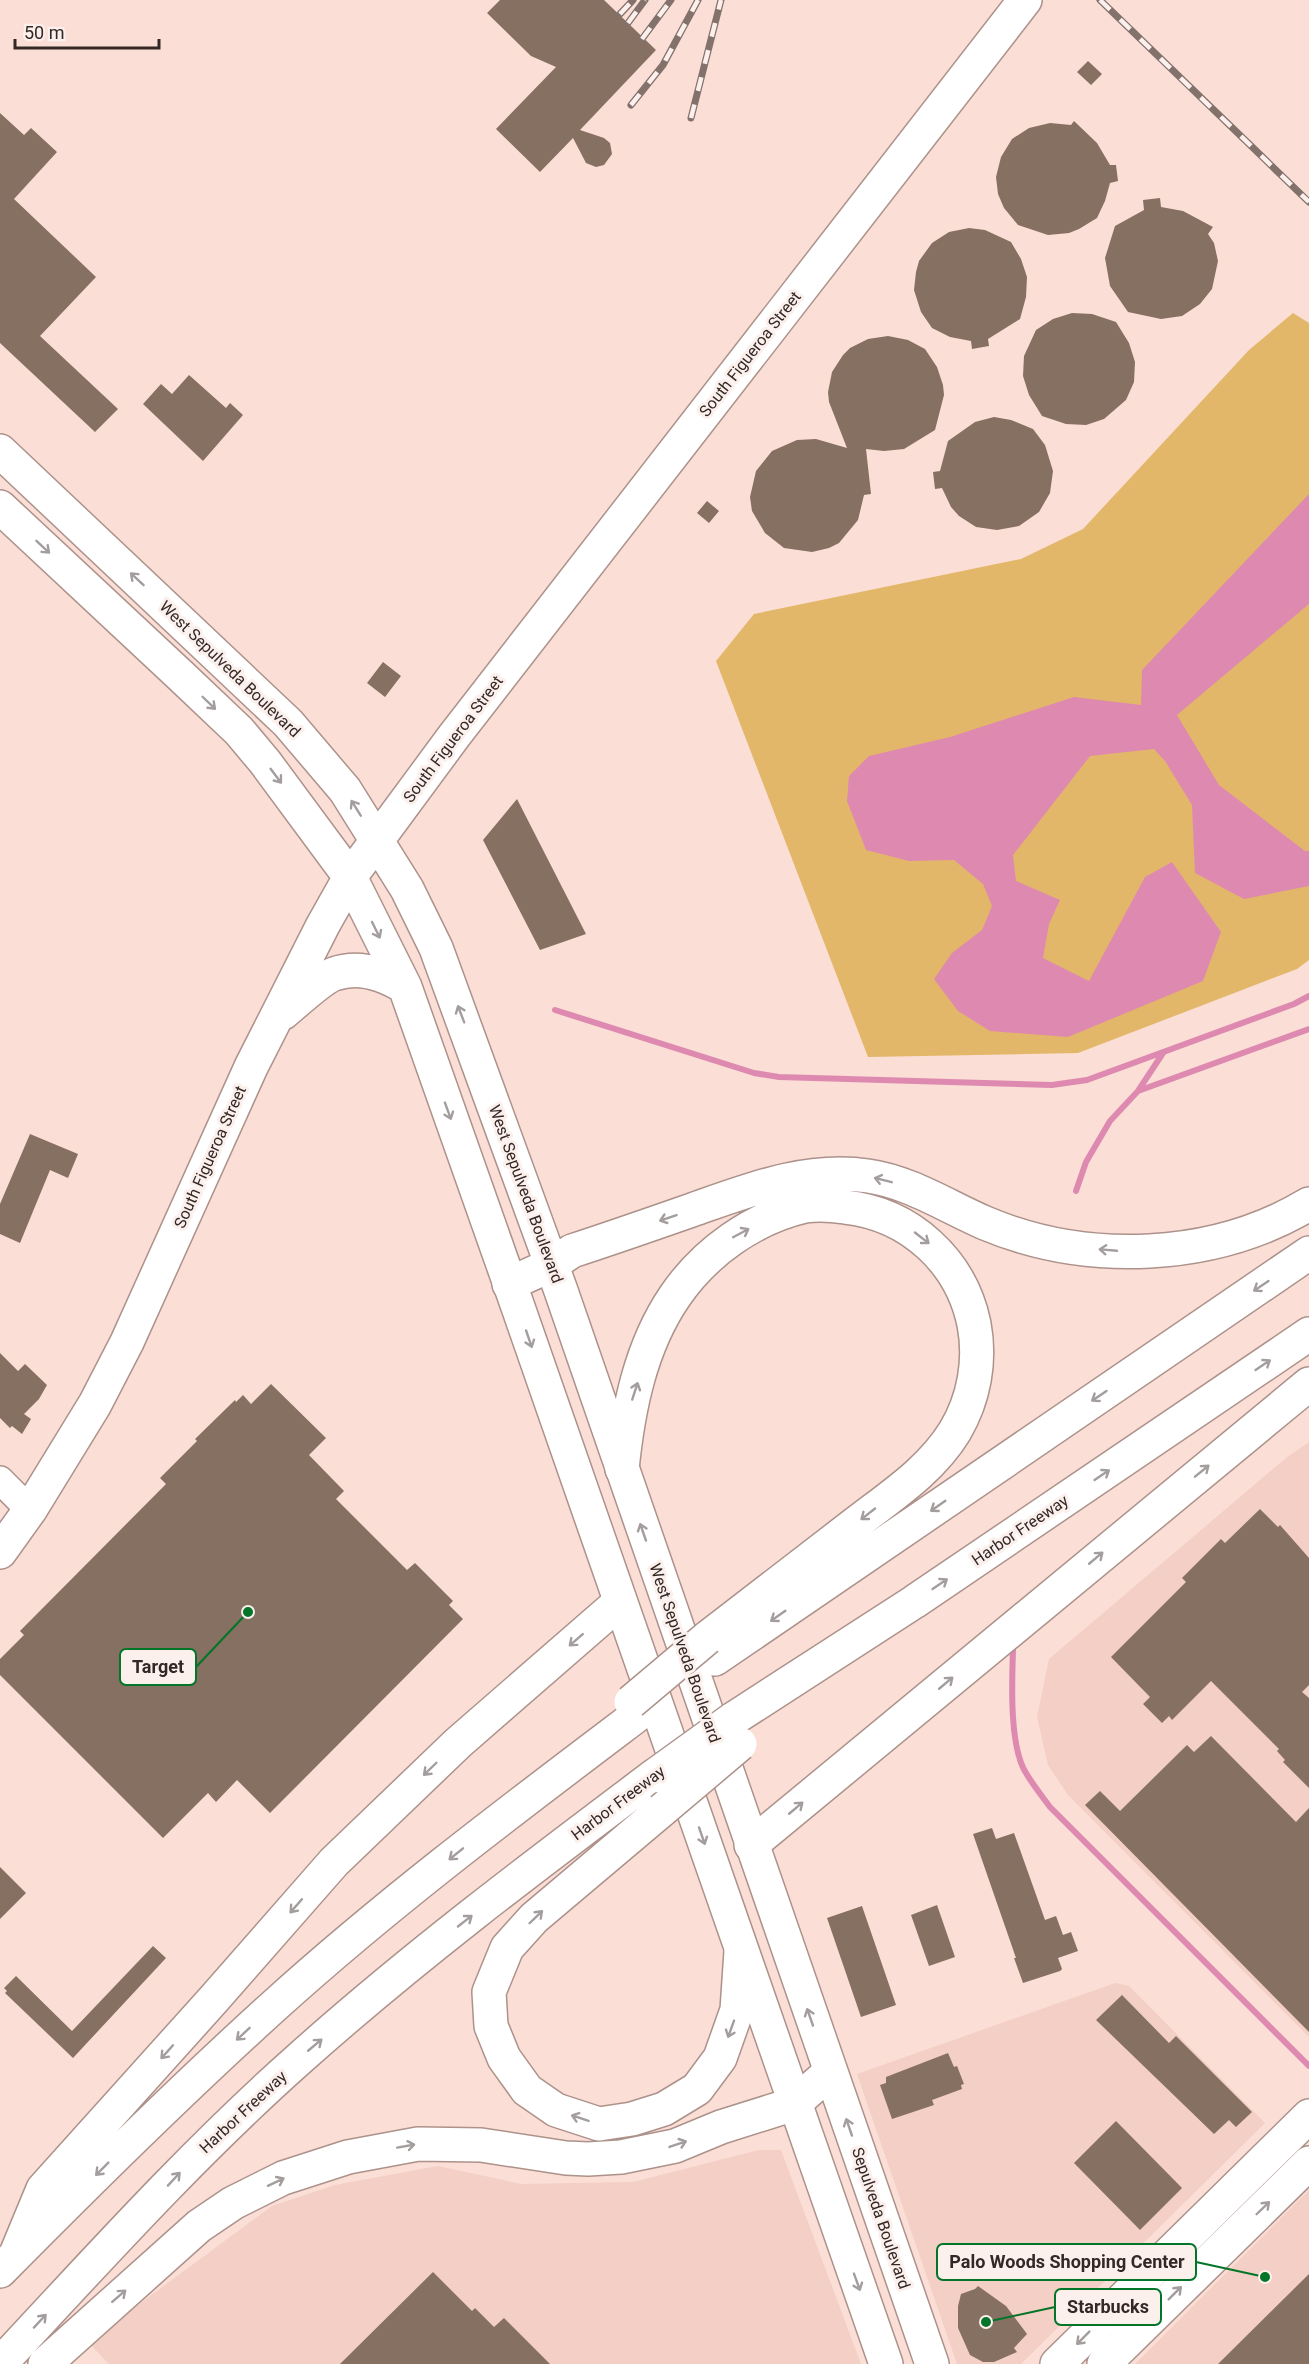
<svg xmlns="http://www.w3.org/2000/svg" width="1309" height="2364" font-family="Roboto,sans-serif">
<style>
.built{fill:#f3cfc5}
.green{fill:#e3b769}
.water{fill:#de89b0}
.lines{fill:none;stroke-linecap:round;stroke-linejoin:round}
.stream{stroke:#de89b0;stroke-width:6}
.building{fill:#857061}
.minor-casing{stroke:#ac928a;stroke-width:30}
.major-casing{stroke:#ac928a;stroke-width:36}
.highway-casing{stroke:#ac928a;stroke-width:36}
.minor{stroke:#fff;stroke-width:27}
.major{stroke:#fff;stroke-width:33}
.highway{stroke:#fff;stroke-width:33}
.rail-casing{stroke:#83716c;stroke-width:7}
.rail{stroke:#fcf0ed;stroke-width:4.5;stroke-dasharray:14;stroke-linecap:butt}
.highway-bridge-casing{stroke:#ac928a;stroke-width:36;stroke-linecap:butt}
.highway-bridge{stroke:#fff;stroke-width:33}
.oneway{stroke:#a39e9d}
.labels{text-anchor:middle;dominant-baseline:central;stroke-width:6;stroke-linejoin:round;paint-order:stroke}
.street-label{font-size:16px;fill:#332825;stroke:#fcf0ed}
.leader{fill:none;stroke:#037529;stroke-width:2}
.callout-dot{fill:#037529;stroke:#fcf0ed;stroke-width:2}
.callout{fill:#fcf0ed;stroke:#037529;stroke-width:2}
.callout-label{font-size:18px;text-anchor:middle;font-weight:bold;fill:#332825}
</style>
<rect width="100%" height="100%" fill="#fbded6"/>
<path class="built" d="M1309 1442V2037L1068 1795 1048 1765 1037 1717 1049 1659 1286 1458Z
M1115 1983 1129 1986 1265 2123 1021 2364H957L857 2074Z
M759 2150H781L861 2364H109L88 2342 272 2206 335 2185 438 2166 521 2184 633 2182Z
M1309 2190V2364H1135Z"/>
<path class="green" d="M1293 313 1309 323V960L1297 969 1078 1053 868 1057 716 661 754 614 1021 559 1083 529 1249 350Z"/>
<path class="water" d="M1309 494V604L1177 715 1219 785 1305 851H1309V886L1244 899 1195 873 1192 805 1165 761 1154 749 1090 756 1013 855 1016 881 1060 900 1049 924 1043 958 1089 981 1145 877 1172 862 1221 932 1203 981 1068 1037 990 1031 958 1011 934 979 952 953 982 930 992 906 983 884 954 860 909 861 866 850 847 801 849 776 869 756 950 737 1074 697 1141 705 1142 670Z"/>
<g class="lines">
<path class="stream" d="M555 1010 754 1073 779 1077 1052 1085 1087 1080 1294 1004 1309 996
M1138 1091 1309 1029
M1076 1191 1086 1162 1110 1121 1138 1091 1163 1053
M1013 1650C1012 1682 1009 1746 1026 1773 1033 1785 1042 1796 1050 1807L1309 2066"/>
</g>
<path class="building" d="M500 0H604L656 50 580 130 604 138 610 143 612 154 604 165 596 167 586 163 573 138 540 172 496 129 556 67 531 56 487 13Z
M1088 61 1102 74 1091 85 1077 72Z
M0 113 24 135 31 128 57 152 14 199 96 277 40 336 118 409 95 432 0 343Z
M1074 121 1097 143 1110 165H1116L1118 181 1110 183 1105 201 1097 218 1079 229 1069 233 1048 235 1018 225 1004 208 998 194 996 177 1001 157 1012 139 1029 128 1050 123 1071 125Z
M1160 198 1161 207 1183 211 1213 227 1208 234 1214 243 1218 261 1212 289 1200 304 1182 316 1161 319 1128 312 1110 286 1105 258 1115 226 1144 210 1143 200Z
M969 228 985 230 1011 242 1021 259 1027 277 1026 297 1020 319 988 339 989 346 972 349 971 341 950 337 932 328 921 312 914 290 916 272 919 261 932 243 949 232Z
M1072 313 1092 314 1116 322 1129 343 1135 362 1134 382 1126 400 1104 419 1086 425 1066 424 1042 416 1029 395 1023 376 1024 356 1036 330 1053 319Z
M888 336 908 340 925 349 937 367 943 385 944 395 935 430 904 449 884 451 866 449 871 494 864 495 858 520 839 543 829 548 812 552 784 548 765 533 752 511 750 497 756 471 772 451 797 440 816 439 847 448 829 402 828 392 832 372 843 355 850 348 868 339Z
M189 375 226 408 230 403 243 415 203 461 143 404 161 384 172 394Z
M994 417 1011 420 1033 429 1045 445 1053 471 1050 493 1039 512 1019 526 997 530 976 527 959 516 951 507 942 488 935 489 933 472 940 471 948 441 975 422Z
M707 501 719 511 709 523 697 513Z
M383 662 401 676 385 697 367 683Z
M517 799 586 934 540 950 483 840Z
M30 1134 78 1154 68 1178 50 1170 20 1243 0 1234V1204Z
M0 1353 18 1371 25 1364 47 1385 39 1399 24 1414 31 1419 22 1434 12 1426 10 1428 0 1418Z
M271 1384 326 1438 309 1455 344 1491 336 1499 407 1570 415 1563 453 1601 449 1605 463 1619 270 1813 237 1780 216 1802 208 1793 163 1838 0 1675V1659L24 1635 20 1631 166 1484 160 1478 197 1441 195 1439 235 1400 236 1402 243 1395 251 1404Z
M1260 1509 1278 1527 1280 1525 1309 1558V1685L1302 1692 1309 1698V1788L1283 1762 1285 1760 1277 1751 1279 1749 1211 1681 1172 1720 1169 1716 1162 1723 1143 1704 1150 1697 1111 1657 1186 1582 1182 1578 1221 1539 1225 1543Z
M1211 1736 1296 1822 1309 1808V2032L1085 1805 1100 1791 1120 1811 1187 1745 1194 1752Z
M992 1828 996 1839 1014 1833 1045 1920 1056 1916 1063 1935 1071 1932 1078 1951 1058 1958 1062 1969 1060 1971 1023 1983 1014 1958H1016L973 1834Z
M0 1867 26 1893 0 1919Z
M937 1905 955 1957 929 1966 911 1915Z
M862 1906 896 2005 861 2017 827 1918Z
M153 1946 166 1958 73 2058 5 1993 7 1991 4 1988 16 1976 72 2031Z
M1122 1995 1169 2043 1176 2036 1252 2112 1236 2127 1229 2120 1214 2134 1096 2020Z
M948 2053 954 2067 957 2066 964 2084 961 2085 962 2089 932 2100 934 2105 892 2119 880 2085 886 2083V2077Z
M1116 2121 1182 2188 1140 2230 1074 2163Z
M433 2272 472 2311 475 2308 494 2327 504 2318 550 2364H340Z
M1309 2274V2364H1218Z
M978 2286 1006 2306 1027 2334 1014 2348 1017 2352 994 2362H983L970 2355 958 2328V2306L961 2294 975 2289Z"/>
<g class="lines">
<defs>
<path id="minor" d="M0 1480 30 1510"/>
<path id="major" d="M0 451 288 723 345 790 407 889 436 948 560 1288 932 2364
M0 507 180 675 239 731 265 762 350 877 405 987 518 1307 886 2364
M283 1013C294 1004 322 978 334 974 359 965 384 974 405 987
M0 1552 30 1510 95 1404 127 1342 251 1067 323 925 350 877 454 736 1025 0
M1057 2364 1309 2116
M1104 2364 1309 2163"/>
<path id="highway" d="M509 1284 551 1265 572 1251C612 1238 652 1224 692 1210 749 1190 806 1167 868 1176 910 1182 946 1206 985 1223 1087 1266 1214 1261 1309 1204
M622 1469C628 1410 640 1347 675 1296 705 1252 753 1218 805 1206 818 1204 832 1205 845 1207 910 1214 961 1261 974 1324 981 1361 974 1399 955 1431 930 1472 888 1498 851 1527 803 1564 755 1601 707 1638
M715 1659 1309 1253
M733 1719 914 1602 1309 1334
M662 1810 534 1918 507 1948 489 1992 491 2026 504 2058 527 2090 556 2110 599 2124 632 2119 664 2109 697 2089 720 2058 737 2010 741 1951
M751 1845 1309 1384
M16 2254 43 2189 213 2000 334 1862 458 1743 620 1602
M0 2271C90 2180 180 2091 274 2006 389 1902 513 1809 636 1716
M0 2364C97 2260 192 2154 299 2059 412 1958 533 1867 654 1776
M45 2364 199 2226 233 2203 283 2178 348 2157 418 2144 481 2145 566 2158 588 2159 621 2157 675 2146 721 2127 794 2104 830 2072"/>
</defs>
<use href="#minor" class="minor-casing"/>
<use href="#major" class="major-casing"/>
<use href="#highway" class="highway-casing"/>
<use href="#minor" class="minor"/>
<use href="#major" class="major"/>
<use href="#highway" class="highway"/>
<defs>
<path id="rail" d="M1100 0 1309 202
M620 14 633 0
M628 23 645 0
M642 39 671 0
M631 105 663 65 698 0
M691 118 721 0"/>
</defs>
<use href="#rail" class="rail-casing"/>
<use href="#rail" class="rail"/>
<defs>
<path id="highway-bridge" d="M631 1702 707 1638
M654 1776 733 1719
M662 1810 740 1744"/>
</defs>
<use href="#highway-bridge" class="highway-bridge-casing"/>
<use href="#highway-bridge" class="highway-bridge"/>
</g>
<defs><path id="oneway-shaft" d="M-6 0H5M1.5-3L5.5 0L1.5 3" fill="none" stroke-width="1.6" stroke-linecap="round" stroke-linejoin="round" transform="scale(1.5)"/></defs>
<g class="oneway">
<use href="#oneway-shaft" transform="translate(43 547) rotate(43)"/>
<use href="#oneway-shaft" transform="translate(137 579) rotate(-137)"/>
<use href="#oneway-shaft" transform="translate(209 703) rotate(44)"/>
<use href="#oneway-shaft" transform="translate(276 776) rotate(53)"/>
<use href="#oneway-shaft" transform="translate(356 808) rotate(-122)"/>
<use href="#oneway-shaft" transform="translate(376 930) rotate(64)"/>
<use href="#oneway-shaft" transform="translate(461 1014) rotate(-111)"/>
<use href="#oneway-shaft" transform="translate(448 1111) rotate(70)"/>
<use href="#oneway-shaft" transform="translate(883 1180) rotate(-166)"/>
<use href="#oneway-shaft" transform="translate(668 1218) rotate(161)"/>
<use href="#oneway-shaft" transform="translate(741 1233) rotate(-28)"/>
<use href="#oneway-shaft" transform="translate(922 1238) rotate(38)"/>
<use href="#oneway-shaft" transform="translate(1108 1250) rotate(-175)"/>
<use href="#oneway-shaft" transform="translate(1261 1286) rotate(146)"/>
<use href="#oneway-shaft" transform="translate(529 1339) rotate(71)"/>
<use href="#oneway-shaft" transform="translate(1263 1365) rotate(-34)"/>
<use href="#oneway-shaft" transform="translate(635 1391) rotate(-72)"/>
<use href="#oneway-shaft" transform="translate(1099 1396) rotate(146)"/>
<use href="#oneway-shaft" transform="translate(1202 1471) rotate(-39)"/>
<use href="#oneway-shaft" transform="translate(1102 1475) rotate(-34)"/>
<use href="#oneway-shaft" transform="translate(938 1506) rotate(145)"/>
<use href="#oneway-shaft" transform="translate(868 1514) rotate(142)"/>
<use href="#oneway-shaft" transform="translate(643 1532) rotate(-109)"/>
<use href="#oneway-shaft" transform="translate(1096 1558) rotate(-40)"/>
<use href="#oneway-shaft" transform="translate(940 1584) rotate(-34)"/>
<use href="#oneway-shaft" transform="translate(778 1616) rotate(145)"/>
<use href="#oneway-shaft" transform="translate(576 1640) rotate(139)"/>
<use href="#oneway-shaft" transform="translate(946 1683) rotate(-40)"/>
<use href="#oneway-shaft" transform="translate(430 1769) rotate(136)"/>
<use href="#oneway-shaft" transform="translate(796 1808) rotate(-40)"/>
<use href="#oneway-shaft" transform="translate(702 1836) rotate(71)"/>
<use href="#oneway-shaft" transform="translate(456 1854) rotate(141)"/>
<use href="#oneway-shaft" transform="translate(296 1906) rotate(131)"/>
<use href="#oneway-shaft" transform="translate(536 1917) rotate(-44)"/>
<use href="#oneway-shaft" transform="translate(465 1921) rotate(-38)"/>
<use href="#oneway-shaft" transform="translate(810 2017) rotate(-109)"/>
<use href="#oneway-shaft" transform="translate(731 2029) rotate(110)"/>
<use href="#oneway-shaft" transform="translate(243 2034) rotate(137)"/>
<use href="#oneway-shaft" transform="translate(315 2045) rotate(-40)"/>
<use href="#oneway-shaft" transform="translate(167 2052) rotate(132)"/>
<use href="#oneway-shaft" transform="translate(580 2118) rotate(-162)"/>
<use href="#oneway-shaft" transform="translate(849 2127) rotate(-109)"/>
<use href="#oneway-shaft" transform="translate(678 2144) rotate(-19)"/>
<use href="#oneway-shaft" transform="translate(406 2146) rotate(-10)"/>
<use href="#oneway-shaft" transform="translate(102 2169) rotate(135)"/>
<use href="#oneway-shaft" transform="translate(174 2179) rotate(-47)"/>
<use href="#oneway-shaft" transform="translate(276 2182) rotate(-25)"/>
<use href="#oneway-shaft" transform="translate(1263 2208) rotate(-44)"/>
<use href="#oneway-shaft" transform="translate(857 2282) rotate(70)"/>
<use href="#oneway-shaft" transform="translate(1175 2293) rotate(-45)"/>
<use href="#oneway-shaft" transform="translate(119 2296) rotate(-41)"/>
<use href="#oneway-shaft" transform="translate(40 2321) rotate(-47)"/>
<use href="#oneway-shaft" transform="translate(1083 2338) rotate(135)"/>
</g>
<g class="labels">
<g class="street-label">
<text transform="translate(750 354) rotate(-52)">South Figueroa Street</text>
<text transform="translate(230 669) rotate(44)">West Sepulveda Boulevard</text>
<text transform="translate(453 739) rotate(-53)">South Figueroa Street</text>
<text transform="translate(210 1157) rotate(-66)">South Figueroa Street</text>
<text transform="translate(526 1194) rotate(70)">West Sepulveda Boulevard</text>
<text transform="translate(1020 1530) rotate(-34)">Harbor Freeway</text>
<text transform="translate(685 1653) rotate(71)">West Sepulveda Boulevard</text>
<text transform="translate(618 1803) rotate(-37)">Harbor Freeway</text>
<text transform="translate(243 2112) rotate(-43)">Harbor Freeway</text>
<text transform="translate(881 2218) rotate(71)">Sepulveda Boulevard</text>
</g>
</g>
<path class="leader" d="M248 1612L196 1667M1265 2277L1196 2262M986 2322L1055 2307"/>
<g class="callout-dot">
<circle cx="248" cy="1612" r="6"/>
<circle cx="1265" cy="2277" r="6"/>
<circle cx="986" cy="2322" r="6"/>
</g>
<g class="callout">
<rect x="120" y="1649" width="76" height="36" rx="6"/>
<rect x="937" y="2244" width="259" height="36" rx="6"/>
<rect x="1055" y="2289" width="106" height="36" rx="6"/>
</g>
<g class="callout-label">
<text x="158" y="1673">Target</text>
<text x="1067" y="2268">Palo Woods Shopping Center</text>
<text x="1108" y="2313">Starbucks</text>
</g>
<path d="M15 39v9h144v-9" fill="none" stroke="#332825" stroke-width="3"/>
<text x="24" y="39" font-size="18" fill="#332825" stroke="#fcf0ed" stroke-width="4.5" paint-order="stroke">50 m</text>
</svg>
